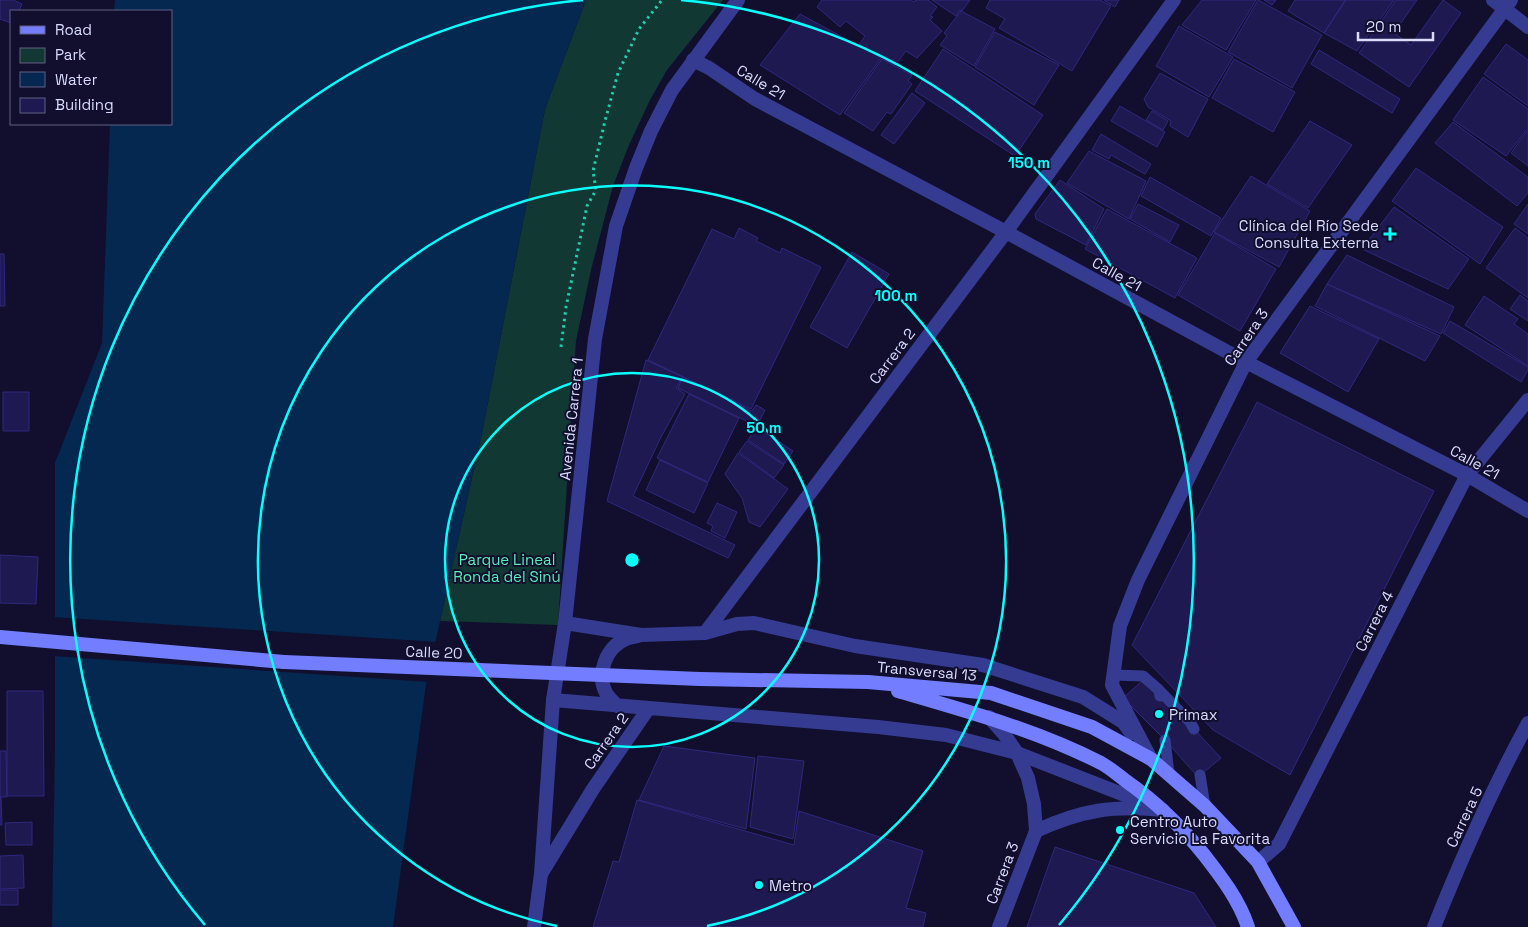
<svg xmlns="http://www.w3.org/2000/svg" width="1528" height="927" font-family="'Space Grotesk',sans-serif">
<style>
.green{fill:#113833}
.water{fill:#052850}
.pier{fill:#110f2d}
.building{fill:#1e1950;stroke:#30287f}
.lines{fill:none;stroke-linecap:round;stroke-linejoin:round}
.path{stroke:#23cbaf;stroke-width:3;stroke-dasharray:2.5 4;stroke-linecap:butt}
.service{stroke:#353b91;stroke-width:11}
.minor{stroke:#353b91;stroke-width:14}
.tertiary{stroke:#353b91;stroke-width:14}
.secondary{stroke:#727dff;stroke-width:14}
.secondary-bridge{stroke:#727dff;stroke-width:14}
.ring{fill:none;stroke:#07fffd;stroke-width:2.5}
.poi-dot{fill:#07fffd;stroke:#110f2d;stroke-width:2}
.labels{text-anchor:middle;dominant-baseline:central;stroke-width:4;stroke-linejoin:round;paint-order:stroke}
.street-label{font-size:15px;fill:#dbdbff;stroke:#110f2d}
.poi-label{font-size:15px;fill:#dbdbff;stroke:#110f2d;text-anchor:start}
.park-label{font-size:15px;fill:#59edb8;stroke:#110f2d}
.centre{fill:#07fffd;stroke:#110f2d;stroke-width:2.5}
.ring-label{font-size:15px;text-anchor:middle;font-weight:bold;fill:#07fffd;stroke:#110f2d;stroke-width:4;stroke-linejoin:round;paint-order:stroke}
</style>
<rect width="100%" height="100%" fill="#110f2d"/>
<path class="green" d="M586 0H723L667 70 650 100 629 145 613 186 591 270 576 341 558 625 440 621 482 433 545 109Z"/>
<path class="water" d="M115 0H586L545 109 482 433 426 684 393 927H52L55 746V463L102 343 110 124H171V11H114Z"/>
<path class="pier" d="M53 617 438 642 429 682 53 656Z"/>
<path class="building" d="M0 0H13L22 4 19 11H11V23L0 19Z
M822 0H911L914 2 916 0H928L937 7 930 16 933 17 930 20 942 31 917 58 906 51 895 65 859 45 865 36 846 21 840 27 817 7Z
M932 0H970L962 11 960 10 956 16Z
M990 0H1100L1111 6 1072 71 999 28 1005 19 986 8Z
M1104 0H1119L1115 7Z
M1202 0H1256L1226 50 1182 25Z
M1258 0 1322 35 1292 88 1228 52Z
M1264 0H1276L1272 5Z
M1295 0H1345L1324 33 1288 11Z
M1346 0H1394L1357 51 1324 33Z
M1396 0H1417L1394 33 1411 45 1443 0 1461 13 1409 87 1359 53Z
M961 11 995 29 974 66 940 45 947 36 944 33Z
M800 14 881 58 840 115 760 65Z
M1179 26 1233 57 1209 97 1156 66Z
M995 32 1059 65 1034 105 975 67Z
M1506 44 1528 60V106L1484 74Z
M943 49 1043 115 1015 156 915 91Z
M1319 50 1400 99 1392 113 1311 64Z
M882 59 912 75 908 81 912 84 891 114 887 112 873 131 844 113Z
M1234 59 1295 92 1273 132 1212 98Z
M1160 73 1208 99 1188 137 1170 126 1171 121 1148 107 1144 99Z
M1483 77 1528 109V128L1506 156 1453 120Z
M912 93 925 103 894 144 881 135Z
M1120 106 1165 132 1157 147 1111 121Z
M1152 111 1168 121 1163 130 1146 120Z
M1310 121 1352 145 1308 208 1267 184Z
M1453 122 1528 177V193L1517 206 1435 143Z
M1528 130V166L1511 153Z
M1101 134 1151 164 1145 174 1111 155 1109 159 1092 150Z
M1089 151 1146 181 1129 219 1067 183Z
M1416 168 1503 227 1480 264 1392 201Z
M1251 176 1310 211 1279 267 1214 232Z
M1150 177 1221 218 1211 236 1141 196Z
M1060 180 1104 209 1086 245 1036 219 1035 214Z
M1138 204 1179 225 1170 242 1130 219Z
M1528 204V234L1514 224Z
M1394 207 1469 259 1448 289 1362 249Z
M1107 209 1197 258 1175 298 1085 249Z
M739 228 758 238 756 241 780 253 782 248 821 267 751 409 648 360 712 229 734 239Z
M1515 228 1528 238V298L1486 268Z
M1215 233 1276 269 1240 331 1178 295Z
M852 252 889 274 847 348 810 327Z
M0 254H4L5 306H0Z
M1347 255 1454 307 1441 334 1327 284Z
M1327 284 1440 336 1425 361 1315 306Z
M1520 295 1528 301V321L1510 309Z
M1484 296 1518 319 1514 324 1528 334V366L1465 325Z
M1310 306 1379 339 1348 392 1280 353Z
M1450 321 1528 367V370L1521 382 1443 333Z
M646 360 683 377 676 388 685 394 661 437 633 496 735 545 728 558 607 501Z
M683 377 752 411 756 405 765 410 757 426 678 388Z
M3 392H29V431H3Z
M689 394 739 418 708 482 657 458Z
M1257 402 1434 491 1290 775 1213 730 1132 645Z
M757 427 793 451 784 464 748 440Z
M747 441 784 465 774 478 739 452Z
M738 453 788 489 760 527 749 522 742 498 725 474Z
M660 460 708 483 694 513 646 490Z
M717 503 737 512 725 538 711 531 713 526 707 523Z
M0 555 38 557 36 604 0 603Z
M1143 680 1194 729 1221 758 1198 777 1165 740 1123 698Z
M7 691H43L44 796H7Z
M664 746 755 758 746 829 639 800Z
M0 751H6L7 797H0Z
M758 756 804 761 793 839 750 827Z
M0 797H1L2 825H0Z
M637 800 794 845 799 811 923 851 906 908 926 913 923 927H593L613 861 619 862Z
M32 822V845H6L5 823Z
M1055 847 1194 893 1216 927H1027Z
M23 855 24 888 0 889V856Z
M0 890H18V905H0Z"/>
<g class="lines">
<path class="path" d="M561 347 566 307 587 206 596 190 593 171 605 121 618 73 639 29 662 0"/>
<path class="service" d="M1114 675 1143 676 1159 690
M1160 696 1159 690 1190 722 1194 729
M1165 740 1169 774
M1200 775 1205 806"/>
<path class="minor" d="M693 60 709 68 755 99 1006 232 1246 362 1467 475 1528 511
M565 623 641 635 705 633 737 624 754 623 855 646 983 665 1083 697 1123 722 1131 733
M705 633 1006 232 1174 0
M553 700 878 727 946 735 1017 753 1158 808
M617 706C614 702 609 698 606 693 596 674 606 647 626 639 630 637 634 637 638 636
M1151 759 1112 685 1120 626 1138 580 1246 362 1511 0
M541 874 593 789 648 709
M1434 927C1462 857 1492 789 1528 723"/>
<path class="tertiary" d="M1493 0 1528 27
M989 717 1004 734 1017 753 1028 778 1034 804 1036 831 999 927
M1036 831C1081 810 1114 805 1163 810
M1258 862 1279 844 1467 475 1528 400
M534 927 541 874 553 700 565 623 595 339 616 226 636 168 651 131 672 90 738 0"/>
<path class="secondary" d="M0 637 284 662
M700 679 868 682 991 693 1092 727 1151 759 1205 806 1258 862 1294 927
M898 691C967 711 1036 730 1101 763 1110 768 1118 775 1126 781 1156 802 1182 827 1205 856 1222 878 1239 900 1248 927"/>
<path class="secondary-bridge" d="M284 662 700 679"/>
</g>
<g class="ring">
<circle cx="632" cy="560" r="187"/>
<path d="M557 926A374 374 0 1 1 707 926"/>
<path d="M205 925A562 562 0 0 1 583 0M681 0A562 562 0 0 1 1059 925"/>
</g>
<g class="poi-dot">
<path d="M1387.5 226.5h5v5h5v5h-5v5h-5v-5h-5v-5h5z"/>
<circle cx="1159" cy="714" r="5"/>
<circle cx="1120" cy="830" r="5"/>
<circle cx="759" cy="885" r="5"/>
</g>
<g class="labels">
<g class="street-label">
<text transform="translate(761 82) rotate(31)">Calle 21</text>
<text transform="translate(1117 274) rotate(29)">Calle 21</text>
<text transform="translate(1246 337) rotate(-56)">Carrera 3</text>
<text transform="translate(892 356) rotate(-53)">Carrera 2</text>
<text transform="translate(571 419) rotate(-84)">Avenida Carrera 1</text>
<text transform="translate(1475 462) rotate(29)">Calle 21</text>
<text transform="translate(1374 621) rotate(-63)">Carrera 4</text>
<text transform="translate(434 652) rotate(2)">Calle 20</text>
<text transform="translate(927 671) rotate(5)">Transversal 13</text>
<text transform="translate(606 741) rotate(-55)">Carrera 2</text>
<text transform="translate(1464 817) rotate(-65)">Carrera 5</text>
<text transform="translate(1002 873) rotate(-69)">Carrera 3</text>
</g>
<g class="poi-label">
<text x="1379" y="225" text-anchor="end">Clínica del Río Sede<tspan x="1379" dy="17">Consulta Externa</tspan></text>
<text x="1169" y="714">Primax</text>
<text x="1130" y="821">Centro Auto<tspan x="1130" dy="17">Servicio La Favorita</tspan></text>
<text x="769" y="885">Metro</text>
</g>
<g class="park-label">
<text x="507" y="559">Parque Lineal<tspan x="507" dy="17">Ronda del Sinú</tspan></text>
</g>
</g>
<circle cx="632" cy="560" r="8" class="centre"/>
<g class="ring-label">
<text x="1029" y="168">150 m</text>
<text x="896" y="301">100 m</text>
<text x="764" y="433">50 m</text>
</g>
<rect x="10" y="10" width="162" height="115" fill="#110f2d" stroke="#626181"/>
<rect x="20" y="26" width="25" height="8" fill="#727dff" stroke="#626181"/>
<text x="55" y="35" font-size="15" fill="#dbdbff">Road</text>
<rect x="20" y="48" width="25" height="15" fill="#113833" stroke="#626181"/>
<text x="55" y="60" font-size="15" fill="#dbdbff">Park</text>
<rect x="20" y="72" width="25" height="15" fill="#052850" stroke="#626181"/>
<text x="55" y="85" font-size="15" fill="#dbdbff">Water</text>
<rect x="20" y="98" width="25" height="15" fill="#1e1950" stroke="#626181"/>
<text x="55" y="110" font-size="15" fill="#dbdbff">Building</text>
<path d="M1358 32v8h75v-8" fill="none" stroke="#dbdbff" stroke-width="2.5"/>
<text x="1366" y="32" font-size="15" fill="#dbdbff" stroke="#110f2d" stroke-width="4" paint-order="stroke">20 m</text>
</svg>
